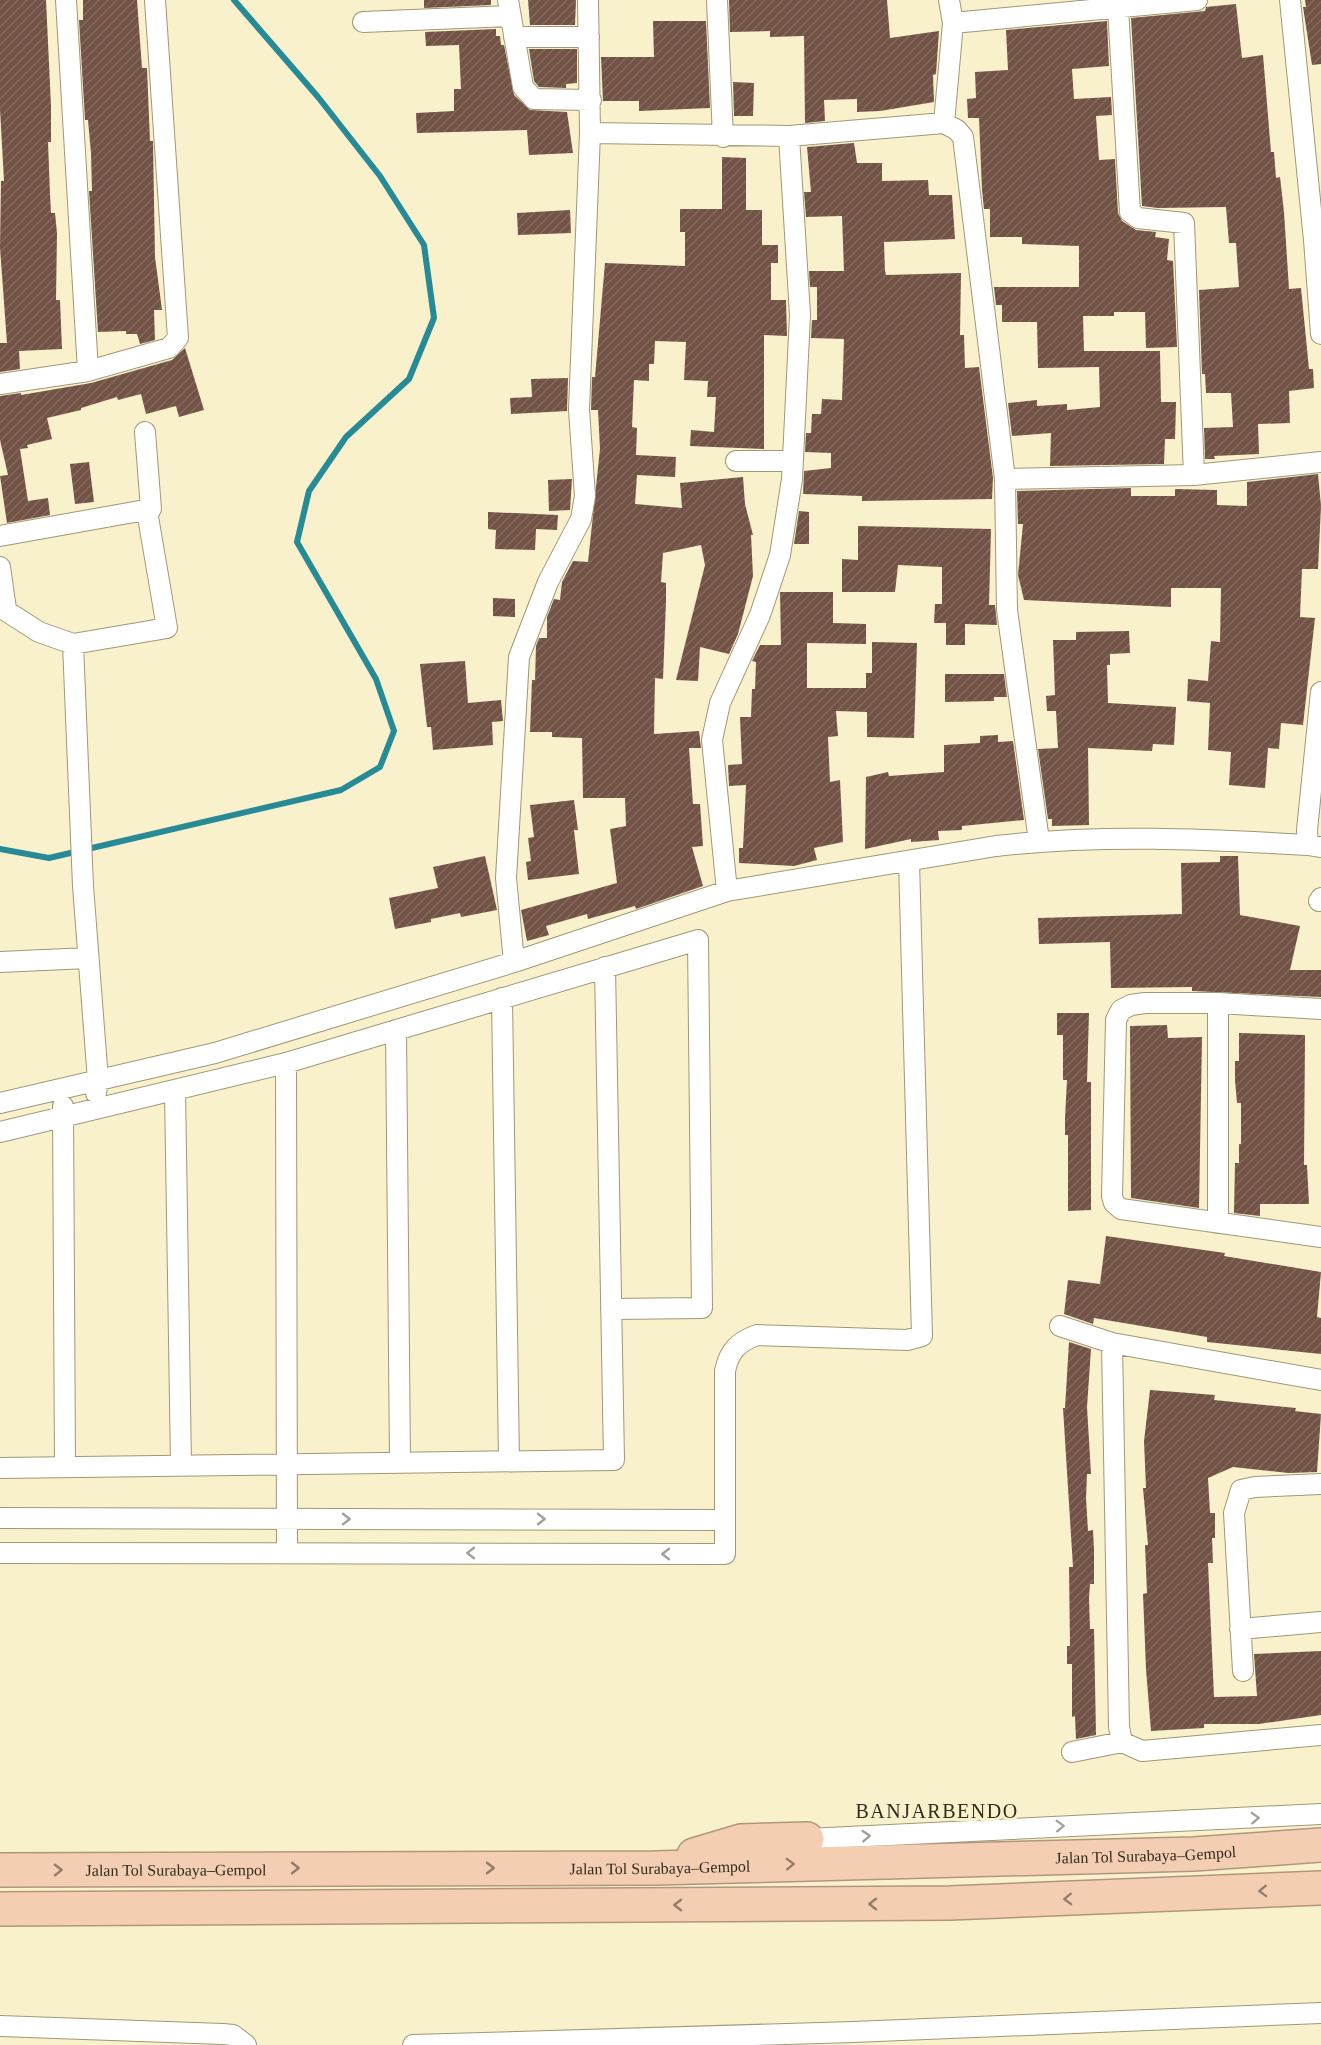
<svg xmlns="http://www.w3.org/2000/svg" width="1321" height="2045" font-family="Georgia,serif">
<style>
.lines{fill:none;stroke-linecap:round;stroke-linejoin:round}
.stream{stroke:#278a97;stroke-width:6}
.building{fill:url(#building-hatch)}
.street-casing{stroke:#a09776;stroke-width:22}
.highway-casing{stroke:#b0967f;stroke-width:36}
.street{stroke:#fff;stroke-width:20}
.highway{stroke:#f4ceb2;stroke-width:33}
.oneway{stroke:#a2a09a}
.oneway2{stroke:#927e68}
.labels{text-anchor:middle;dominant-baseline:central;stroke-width:6;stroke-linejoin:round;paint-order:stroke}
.street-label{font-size:16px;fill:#312d1f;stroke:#f9f0cc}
.quarter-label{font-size:20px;letter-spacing:1.5px;fill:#312d1f;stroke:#f9f0cc}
</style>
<defs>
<pattern id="building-hatch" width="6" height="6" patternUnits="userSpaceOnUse" patternTransform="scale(1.5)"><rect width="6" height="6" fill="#735346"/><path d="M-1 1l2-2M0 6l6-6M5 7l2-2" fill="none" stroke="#83695e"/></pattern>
</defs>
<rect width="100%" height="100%" fill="#f9f0cc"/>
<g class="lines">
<path class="stream" d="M0 849 49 858 341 790 380 767 394 731 376 679 297 542 309 491 346 437 409 379 434 318 424 245 380 176 318 97 234 0"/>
</g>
<path class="building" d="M0 0H46L51 106V142H48L50 194 51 213H55L57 233 56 300H60L62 349 19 351 20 369 0 372V343H7L0 248 1 181H4L0 109Z
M83 0H137L142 68H147L150 141H153L155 257 162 310H154L155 340 140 344 137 334H126V331L98 332 89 191H92L91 153 88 120H85L79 20H83Z
M424 0H491V5L424 8Z
M528 0H576L575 25H530Z
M729 0H887L890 38 939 31 936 74 933 75 934 102 880 111 857 112V99L824 100 825 121 805 123 804 36 770 37V31L730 32Z
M1305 0H1321V64L1312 65 1303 7H1306Z
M1236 4 1242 58 1263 55 1271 152H1274L1276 178 1280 177 1284 212 1289 289 1301 288 1309 369H1313L1314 388 1289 391 1290 423 1258 424 1259 454 1214 456 1215 459H1205L1204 428 1233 427 1231 393H1206L1205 374H1202L1199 290 1239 287 1236 243H1229L1226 207 1158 208 1142 206 1131 18 1205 11 1206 7Z
M653 21H706L710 108 639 111V101H603L601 57H654Z
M1107 21 1109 66 1072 69 1074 99 1111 97 1112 115 1096 116 1099 160 1115 159 1118 213 1122 221 1136 230 1156 232 1155 237 1169 239 1167 260 1173 261 1177 347 1146 348 1145 312H1114V316H1083L1084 351H1160L1161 402H1176L1175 439H1165L1164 464 1050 466 1051 433 1012 436 1008 403 1037 400V406L1067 404V410L1100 407 1099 367 1038 368 1037 322H1002V305H996L994 287H1079V246L1022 244V237H990V209H984L982 190 979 118H968L967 99 976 98 975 72 1008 70 1006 30Z
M496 29V36H500L501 45H504L514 95 530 110 567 112 573 153 529 155 527 130 417 133 416 113 454 111V89H461L459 45 426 46 425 32Z
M529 49H577V83L566 84V88L539 87 534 81Z
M733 82 754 83 753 116H734Z
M854 143 857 163H882V181L928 180 929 195H952L955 239 884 242 885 271 886 275 961 273 960 335H964L965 368 979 367 993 478 992 499 862 501V496L803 494 804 471 831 468V453L805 452 806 433H811L812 414H821L822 399 842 400 844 339 811 338 812 320H817V287H810L809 271H844L842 216 806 217 804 192H811L807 147Z
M722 157 746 158V210H762V245H778V263H771V300H786L787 336 764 335V449L690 446 691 430 714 432 716 397H707L708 381 684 380 686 342 655 341 654 364H649V381L634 380 632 427 637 428 636 455 676 457 675 477 637 475 635 504 682 508 680 483 743 477 745 504 753 535H751L753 576 738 634 729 654 700 647 698 681 676 680 705 565 701 545 663 553 661 582 666 583V601L663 679 655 678 654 734 699 731 701 748H689L693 804H700L703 846 692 847 703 886 636 909 635 906 588 919 587 914 546 926 549 935 527 941 521 910 617 883 610 829 626 826 625 798H583L582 738 552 737V732H530L532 680H535L536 646 539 638H547V617L554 599 560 600 562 582 573 561 588 562 600 449 598 410H591L592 377H595L605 263 685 266V232H680V209H722Z
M570 210 571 233 518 235 517 213Z
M185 348 204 410 179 417 176 406 146 414 141 394 118 400 117 397 81 408V410L47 418 52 439 27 445 28 448 20 449 28 501 48 498 50 515 7 523 0 476 8 475 0 440V396L21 393V395L91 383 172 360Z
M568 378 567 411 511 414 510 398 532 397 531 379Z
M89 462 94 502 75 504 70 464Z
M1318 474 1321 506 1318 569H1302L1300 617 1315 618 1303 725 1281 723 1279 749 1268 748 1265 788 1229 785 1231 752 1208 750 1210 703 1187 701 1188 679 1208 681 1211 641 1220 642 1221 588H1171V607L1024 600 1018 575 1023 524H1018L1017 491 1131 488V496H1175V489L1217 490V505L1247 506V482Z
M572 479 570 510 549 511 548 480Z
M799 511 809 512V544H794Z
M488 512 558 515 557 530 536 529 535 550 495 549 496 530 488 529Z
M858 526 991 529 989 605H995L997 625 965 624V645H946V623H934L935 604H942V567L898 565 895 592H842V559L858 560Z
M780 592H833V623L866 624V644L807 643V688H866V673H872V642L917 643 914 738 867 737V712L836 711 838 736 828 737 830 782 840 780 843 842 814 848 817 860 794 866 739 863V848H743L746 785 729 786 728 765 742 764 740 717H751L752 689H755L756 662 752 661 760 645H781Z
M493 598 515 599V617L493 616Z
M1129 631 1130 653 1110 654V665H1107L1108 703 1176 707 1174 745 1153 744 1152 751 1088 748 1089 825 1052 826V819H1048L1038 749 1058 748 1056 711H1047L1046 696 1055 695 1053 640H1076V632Z
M465 661 468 703 501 700 503 721 492 722 493 745 433 750 431 727H427L420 664Z
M945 674H1004L1007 697H994V701L945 702Z
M998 735V742L1013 741 1024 820 962 826V830L938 831 939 840 911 842V839L865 849 866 777 888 772 889 776 944 772V745L980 743V736Z
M574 800 578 830H574L579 874 528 880 526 862 531 861 528 838 534 837 530 805Z
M485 856 497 910 461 917 460 913 431 919V922L395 929 389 898 438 888 433 867Z
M1220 856H1238L1240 915 1300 926 1290 970H1321V997L1192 991V987L1111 988 1110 942 1039 944 1038 918 1182 914 1181 863 1220 862Z
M1057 1013H1089L1087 1082H1091V1210L1068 1211V1135H1065V1118L1067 1080H1063V1035H1057Z
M1167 1025 1168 1038 1202 1037 1199 1208 1131 1198 1130 1026Z
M1239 1033 1305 1035 1304 1165H1307L1309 1204H1260V1216L1234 1213 1235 1163H1239V1144H1241V1103H1237L1235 1080V1061H1239Z
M1106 1236 1225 1253 1224 1256 1321 1272 1317 1317 1321 1318V1354L1207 1342V1337L1094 1318 1093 1324 1064 1314 1068 1280 1100 1284Z
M1069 1342 1091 1349 1087 1407 1091 1474H1087L1086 1498 1088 1531 1093 1530 1094 1550V1584H1090L1089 1598 1090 1629H1094L1096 1735 1076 1739 1075 1716 1072 1717V1664H1067V1646H1070L1069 1567H1073L1063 1408H1065Z
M1150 1390 1215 1395 1214 1400 1296 1408 1295 1411 1321 1414 1317 1472 1289 1473 1233 1467 1208 1478 1210 1513H1215V1538H1212L1213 1563H1208L1214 1697 1257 1696 1254 1654 1321 1651V1715L1259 1724H1204V1728L1151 1731 1146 1669 1143 1594 1147 1593 1145 1545H1148L1143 1488H1146L1144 1441Z"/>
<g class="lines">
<defs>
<path id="street" d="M66 0 88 371
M508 0 523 87 534 99 591 100
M588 0 590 133
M717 0 723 137
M949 0 953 23 944 123 957 130 963 137 1005 479 1007 610 1039 841
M1290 0 1314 240 1321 334
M1118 8 1130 212 1138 218 1184 223 1194 475
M363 22 511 16
M953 23 1197 0
M514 37H589
M789 136 800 315 792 479 780 555 760 615 720 703 712 740 727 891 996 846C1100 834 1204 839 1308 845
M0 384 88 371 169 348 178 338 155 0
M736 461H793
M1005 479 1194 475 1321 462
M0 536 151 509 145 432
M0 567 6 609
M0 607 39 632 73 644 167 628 147 511
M73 644 83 886 98 1080 96 1093
M1320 847 1308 845 1307 830 1321 692
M1319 901 1321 898
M0 962 88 958
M514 962 506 878 519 657 548 582 581 519 585 496 579 410 590 133 789 136 944 123
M502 998 509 1461
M1218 1003V1223
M1321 1009 1218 1003H1145L1131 1005 1121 1010 1116 1020 1112 1196 1114 1203 1121 1209 1321 1237
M396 1030 400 1462
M286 1063 287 1553
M175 1090 181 1465
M0 1103 215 1053 514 962 727 891
M63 1106 65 1467
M0 1132 286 1063 698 940 702 1308 611 1309
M1060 1326 1112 1343
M1321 1380 1112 1343 1119 1727 1122 1742 1142 1751 1321 1735
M0 1468 614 1460 605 967
M0 1518 724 1520
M0 1553 725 1554V1371C729 1351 738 1342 757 1335L907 1340 922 1336 909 861
M1240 1629 1321 1622
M1243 1671 1234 1513 1241 1490 1255 1487 1321 1484
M1072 1752 1122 1742
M807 1839 1321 1814
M0 2026 223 2034 233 2035 246 2045
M413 2045 853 2032 1321 2013"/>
<g id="highway">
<path d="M694 1855 741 1841 807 1839"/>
<path id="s1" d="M0 1870 655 1868 1194 1854 1321 1845"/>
<path d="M0 1909 950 1903 1321 1888"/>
</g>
</defs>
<use href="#street" class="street-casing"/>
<use href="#highway" class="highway-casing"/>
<use href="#street" class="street"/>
<use href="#highway" class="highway"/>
</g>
<defs><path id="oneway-chevron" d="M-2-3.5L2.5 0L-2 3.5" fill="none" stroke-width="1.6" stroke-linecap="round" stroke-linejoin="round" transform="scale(1.5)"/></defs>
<g class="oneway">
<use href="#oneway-chevron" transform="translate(346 1519)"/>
<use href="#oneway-chevron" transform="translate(541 1519)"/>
<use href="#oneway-chevron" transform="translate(471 1553) rotate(-180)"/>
<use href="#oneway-chevron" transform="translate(666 1554) rotate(-180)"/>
<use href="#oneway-chevron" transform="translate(1255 1818) rotate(-2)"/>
<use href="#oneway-chevron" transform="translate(1060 1826) rotate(-2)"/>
<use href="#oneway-chevron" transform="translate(866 1836) rotate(-3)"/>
</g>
<g class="oneway2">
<use href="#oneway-chevron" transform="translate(790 1864) rotate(-2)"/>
<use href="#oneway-chevron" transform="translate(295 1868)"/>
<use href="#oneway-chevron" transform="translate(490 1868)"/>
<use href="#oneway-chevron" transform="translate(58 1870) rotate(-1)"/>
<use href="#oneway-chevron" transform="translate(1263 1891) rotate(178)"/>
<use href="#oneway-chevron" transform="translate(1068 1899) rotate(178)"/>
<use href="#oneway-chevron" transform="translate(873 1904) rotate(180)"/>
<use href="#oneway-chevron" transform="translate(678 1905) rotate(180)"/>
</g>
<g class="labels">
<g class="street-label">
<text stroke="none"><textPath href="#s1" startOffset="1146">Jalan Tol Surabaya–Gempol</textPath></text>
<text stroke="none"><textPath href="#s1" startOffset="660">Jalan Tol Surabaya–Gempol</textPath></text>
<text stroke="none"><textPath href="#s1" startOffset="176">Jalan Tol Surabaya–Gempol</textPath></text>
</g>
<g class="quarter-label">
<text x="937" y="1811">BANJARBENDO</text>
</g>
</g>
</svg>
